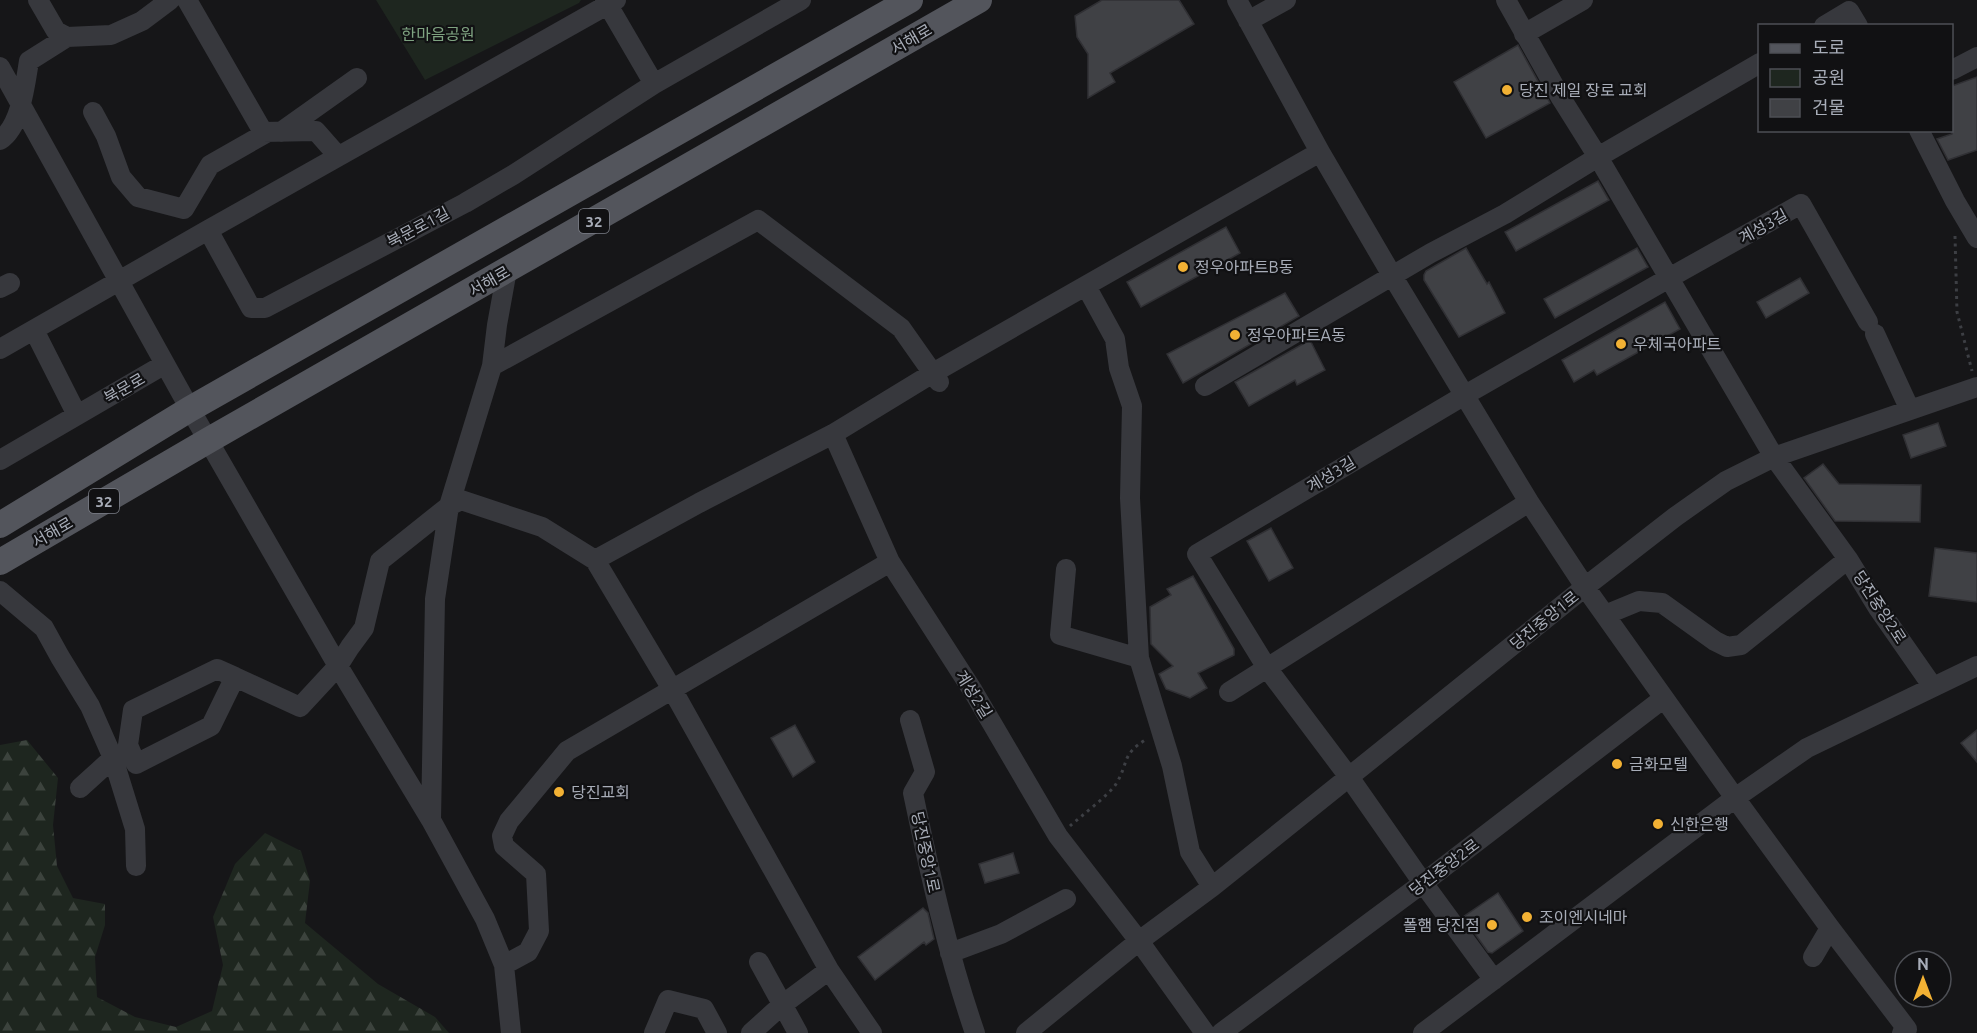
<svg xmlns="http://www.w3.org/2000/svg" width="1977" height="1033" font-family="Ubuntu,'Noto Sans KR',sans-serif">
<style>
.forest{fill:url(#forest-firs)}
.park{fill:#1e261f}
.building{fill:#404145;stroke:#303034;stroke-width:1.5}
.lines{fill:none;stroke-linecap:round;stroke-linejoin:round}
.path{stroke:#3d3f44;stroke-width:3;stroke-dasharray:3 4.5;stroke-linecap:butt}
.minor{stroke:#37383d;stroke-width:20}
.major{stroke:#53555c;stroke-width:26}
.poi-dot{fill:#f2b134;stroke:#111113;stroke-width:2}
.labels{text-anchor:middle;dominant-baseline:central;stroke-width:4.5;stroke-linejoin:round;paint-order:stroke}
.shield{fill:#111113;stroke:#7b7e86;stroke-width:1.5}
.shield-label{font-size:15px;font-weight:bold;fill:#a8adb8}
.park-label{font-size:16px;fill:#7fa381;stroke:#111113}
.street-label{font-size:16px;fill:#a8adb8;stroke:#111113}
.poi-label{font-size:16px;fill:#a8adb8;stroke:#111113;text-anchor:start}
</style>
<defs>
<pattern id="forest-firs" width="22" height="20" patternUnits="userSpaceOnUse" patternTransform="scale(1.5)"><rect width="22" height="20" fill="#1e261f"/><path d="M5 1l3.5 6h-7zM16 11l3.5 6h-7z" fill="#3c433d"/></pattern>
</defs>
<rect width="100%" height="100%" fill="#161618"/>
<path class="forest" d="M27 740 58 778 53 825 57 866 73 898 105 904V925L95 957 97 997 135 1017 176 1027 212 1011 223 965 213 917 235 864 265 833 301 851 310 881 305 923 378 984 435 1017 449 1033H0V745Z"/>
<path class="park" d="M376 0H581L579 3 425 80Z"/>
<path class="building" d="M1102 0H1179L1194 24 1110 73 1115 82 1088 98V54L1077 37 1075 16Z
M1518 45 1550 103 1486 138 1454 82Z
M1977 77V150L1948 160 1937 139 1952 134V86Z
M1598 181 1609 200 1516 251 1505 232Z
M1226 227 1240 253 1141 307 1127 282Z
M1466 248 1487 284 1489 282 1505 313 1459 337 1424 280V275L1426 271Z
M1637 248 1648 267 1555 318 1544 299Z
M1800 278 1809 293 1766 318 1757 302Z
M1285 293 1299 316 1183 383 1167 354Z
M1665 302 1680 329 1597 375 1594 370 1574 382 1562 360Z
M1310 340 1325 370 1297 385 1295 380 1249 406 1235 382Z
M1938 423 1946 446 1911 458 1903 435Z
M1823 464 1839 484 1921 485 1920 522 1835 521 1804 478Z
M1271 528 1293 568 1269 581 1247 541Z
M1935 548 1977 553V602L1929 596Z
M1193 576 1234 649V655L1198 673 1207 688 1190 698 1166 689 1159 674 1173 666 1151 644 1150 607 1171 595 1167 589Z
M795 725 815 762 793 777 771 738Z
M1977 730V762L1961 743Z
M1013 853 1019 873 985 883 979 864Z
M1498 893 1523 931 1492 953 1488 952 1463 917Z
M923 908 928 913 934 939 926 945 924 942 875 980 858 957Z"/>
<g class="lines">
<path class="path" d="M1955 236 1957 312 1972 371
M1070 826C1080 817 1110 794 1116 784 1129 763 1121 754 1147 739"/>
<path class="minor" d="M38 0 56 31 67 37 111 35 142 21 170 0
M187 0 263 132 316 131 338 156
M605 0 654 84
M1237 0 1320 152 1393 277 1529 502 1585 587 1735 798 1830 928 1907 1029 1902 1033
M1506 0 1561 98 1598 157 1760 63
M1248 21 1286 0
M1824 26 1849 11 1858 26
M1524 34 1583 0
M0 67 190 409 338 666 431 820 485 919 504 965 528 952 539 931 536 874 504 846 502 836 509 821 567 751 890 562
M1952 70 1977 57
M93 112 106 136 121 177 138 197 184 209 210 165 266 133
M1919 130 1955 201 1977 238
M281 132 357 78
M0 140C21 126 25 85 29 61L67 37
M208 230 251 308H265L465 203 513 175 654 84 801 0
M1086 286 1115 339 1119 368 1132 406 1130 498 1139 658
M0 288 10 283
M34 330 77 415
M1875 334 1910 410
M0 349 208 230 616 0
M492 366 758 220 901 328 939 382
M1205 386 1431 253 1505 214 1598 157 1669 278 1801 204 1868 322
M833 434 890 562 973 691 1058 836 1139 941 1205 1033
M0 460 165 364
M595 560 699 503 833 434 933 373 1320 152
M1066 569 1060 635 1139 658 1172 766 1190 852 1212 887
M0 591 44 628 60 657 90 706 113 758 80 788
M1605 615 1639 601 1662 603 1715 641 1727 647 1741 645 1848 559
M235 677 217 669 133 710 128 745 136 764 211 726 235 677 300 707 338 666 350 647 364 628 380 561 449 506 461 500 542 527 595 560 672 689 829 970 872 1033
M1229 692 1529 502
M910 720 925 772 913 793C930 874 948 955 975 1033
M113 758 135 829 136 866
M431 820 435 599 449 506 492 366 497 325 507 270
M950 953 1001 934 1066 899
M1813 957 1830 928
M759 962 798 1033
M504 965 511 1033
M1494 980 1423 883 1349 777 1267 668 1197 554 1465 395 1669 278 1774 457 1848 559 1878 608 1933 687
M654 1033 668 1000 704 1009 717 1033
M751 1033 782 1005 829 970
M1026 1033 1139 941 1212 887 1349 777 1585 587 1675 517 1726 481 1774 457 1977 387
M1221 1033 1423 883 1664 698
M1423 1033 1735 798 1807 748 1977 666"/>
<path class="major" d="M0 525 190 409 910 0
M0 562 209 440 979 0"/>
</g>
<g class="poi-dot">
<circle cx="1507" cy="90" r="6"/>
<circle cx="1183" cy="267" r="6"/>
<circle cx="1235" cy="335" r="6"/>
<circle cx="1621" cy="344" r="6"/>
<circle cx="1617" cy="764" r="6"/>
<circle cx="559" cy="792" r="6"/>
<circle cx="1658" cy="824" r="6"/>
<circle cx="1527" cy="917" r="6"/>
<circle cx="1492" cy="925" r="6"/>
</g>
<g class="labels">
<g class="shield">
<rect x="579" y="209" width="30" height="24" rx="4.5"/>
<rect x="89" y="489" width="30" height="24" rx="4.5"/>
</g>
<g class="shield-label">
<text x="594" y="221">32</text>
<text x="104" y="501">32</text>
</g>
<g class="park-label">
<text x="438" y="34">한마음공원</text>
</g>
<g class="street-label">
<text transform="translate(911 39) rotate(-30)">서해로</text>
<text transform="translate(1763 226) rotate(-29)">계성3길</text>
<text transform="translate(418 227) rotate(-28)">북문로1길</text>
<text transform="translate(489 281) rotate(-30)">서해로</text>
<text transform="translate(124 388) rotate(-30)">북문로</text>
<text transform="translate(1331 474) rotate(-31)">계성3길</text>
<text transform="translate(52 532) rotate(-30)">서해로</text>
<text transform="translate(1880 607) rotate(57)">당진중앙2로</text>
<text transform="translate(1544 620) rotate(-39)">당진중앙1로</text>
<text transform="translate(974 694) rotate(58)">계성2길</text>
<text transform="translate(926 852) rotate(78)">당진중앙1로</text>
<text transform="translate(1444 867) rotate(-37)">당진중앙2로</text>
</g>
<g class="poi-label">
<text x="1519" y="90">당진 제일 장로 교회</text>
<text x="1195" y="267">정우아파트B동</text>
<text x="1247" y="335">정우아파트A동</text>
<text x="1633" y="344">우체국아파트</text>
<text x="1629" y="764">금화모텔</text>
<text x="571" y="792">당진교회</text>
<text x="1670" y="824">신한은행</text>
<text x="1539" y="917">조이엔시네마</text>
<text x="1480" y="925" text-anchor="end">폴햄 당진점</text>
</g>
</g>
<rect x="1758" y="24" width="195" height="108" fill="#111113" stroke="#4d4f55" stroke-width="1.5"/>
<rect x="1770" y="44" width="30" height="9" fill="#53555c" stroke="#4d4f55" stroke-width="1.5"/>
<text x="1812" y="54" font-size="18" fill="#a8adb8">도로</text>
<rect x="1770" y="69" width="30" height="18" fill="#1e261f" stroke="#4d4f55" stroke-width="1.5"/>
<text x="1812" y="84" font-size="18" fill="#a8adb8">공원</text>
<rect x="1770" y="99" width="30" height="18" fill="#404145" stroke="#4d4f55" stroke-width="1.5"/>
<text x="1812" y="114" font-size="18" fill="#a8adb8">건물</text>
<g transform="translate(1923 979)"><circle r="28" fill="#111113" stroke="#4d4f55" stroke-width="1.5"/>
<path d="M0-4.5L10 22L0 15L-10 22Z" fill="#f2b134"/>
<text y="-9" font-size="16" font-weight="bold" text-anchor="middle" fill="#a8adb8">N</text>
</g>
</svg>
